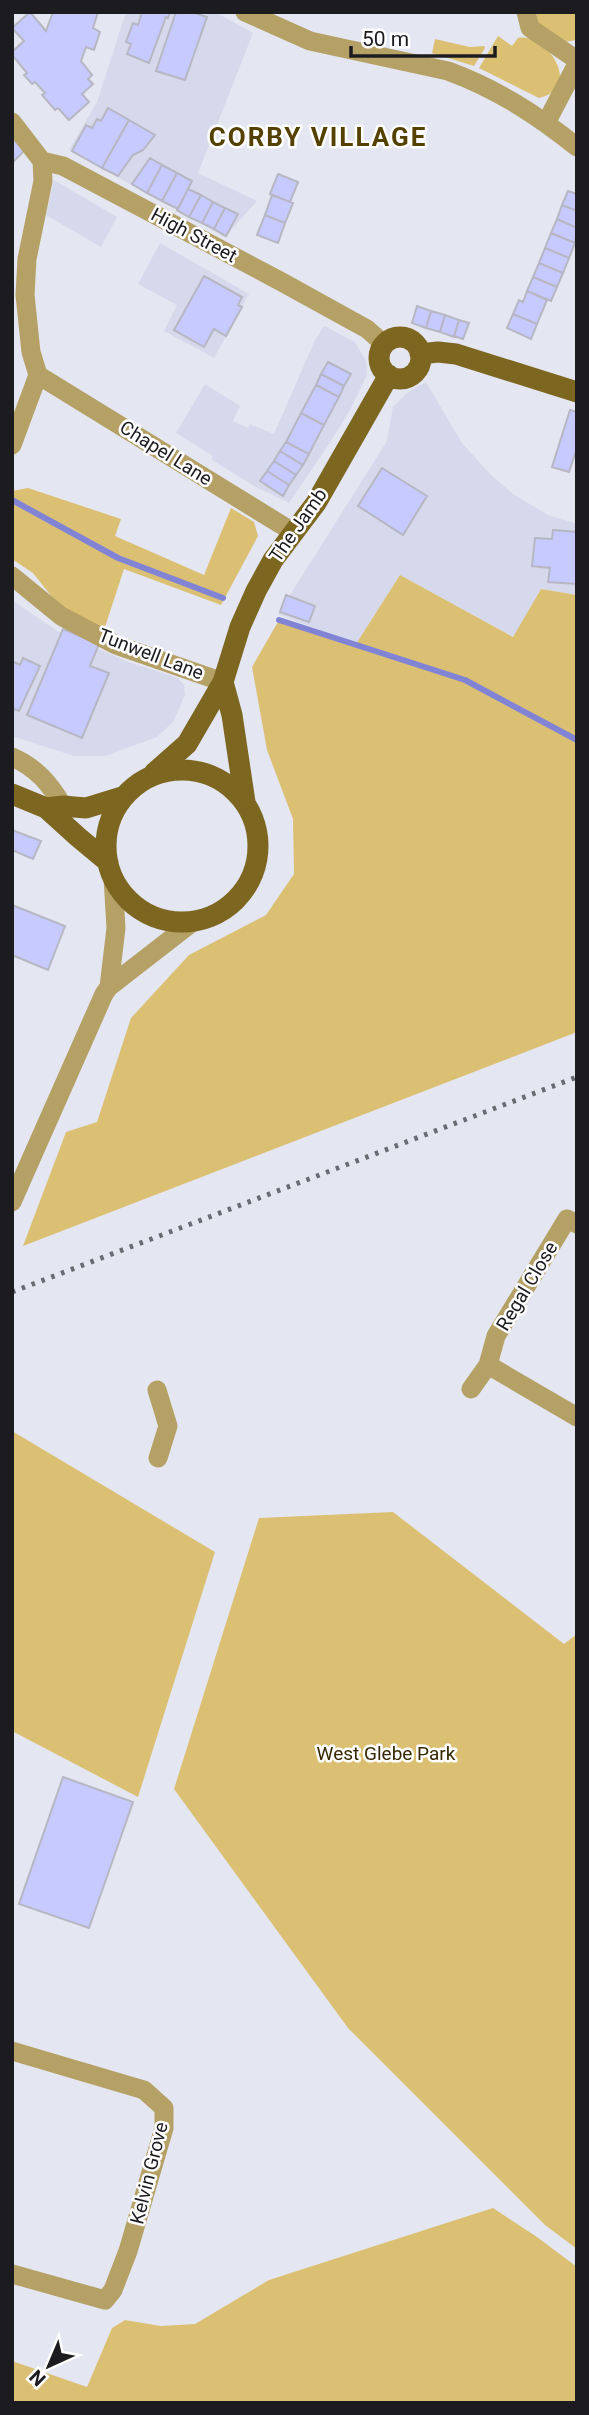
<svg xmlns="http://www.w3.org/2000/svg" width="589" height="2415" font-family="Roboto,sans-serif">
<style>
.built{fill:#d6d9eb}
.green{fill:#dbc074}
.lines{fill:none;stroke-linecap:round;stroke-linejoin:round}
.stream{stroke:#8184d5;stroke-width:6}
.building{fill:#c6cafe;stroke:#b6b7c2;stroke-width:2}
.minor{stroke:#b5a166;stroke-width:19}
.major{stroke:#7d6720;stroke-width:21}
.rail{stroke:#6a6b72;stroke-width:5;stroke-dasharray:3.5 7;stroke-linecap:butt}
.labels{text-anchor:middle;dominant-baseline:central;stroke-width:5;stroke-linejoin:round;paint-order:stroke}
.street-label{font-size:19px;fill:#1c1c20;stroke:#fff}
.park-label{font-size:19px;fill:#352800;stroke:#fff}
.district-label{font-size:26px;font-weight:bold;letter-spacing:2px;fill:#544100;stroke:#fff}
</style>
<rect width="100%" height="100%" fill="#e4e6f1"/>
<path class="built" d="M126 12H215L253 33 198 173 257 201 225 237 69 150 97 102Z
M54 180 117 217 101 247 46 215Z
M160 243 249 294 214 358 164 331 177 305 138 284Z
M324 326 355 342 366 361 367 375 350 410 327 447 289 503 256 487 212 460 213 456 176 433 205 384 240 406 233 421 248 428 250 424 274 434 315 340Z
M426 382 462 443 489 473 513 494 548 515 577 524V595L541 589 514 637 400 575 356 644 278 614 387 441 393 407 408 392Z
M12 600 57 631 128 662 178 678 184 685 185 695 173 722 157 737 105 756H74L12 736Z"/>
<path class="green" d="M536 12H577V40L564 42 538 23Z
M498 36 512 46 518 38C545 32 585 87 539 98L479 68Z
M435 39 470 47 484 46 485 48 474 66 432 53Z
M28 488 121 519 115 536 204 575 231 508 254 522 258 536 221 605 124 569 103 633 64 612 33 573 12 559V491Z
M400 575 513 637 541 589 577 595V1032L23 1246 66 1132 97 1122 131 1018 189 955 266 915 294 874 293 819 267 750 252 667 279 620 356 644Z
M12 1431 215 1552 138 1797 12 1731Z
M393 1512 564 1644 577 1634V2249L545 2225 348 2028 174 1789 259 1518Z
M493 2208 537 2237 577 2267V2403H12V2361L87 2387 112 2328 125 2320 161 2326 195 2324 269 2280Z"/>
<g class="lines">
<path class="stream" d="M12 500 118 558 223 598
M279 620 465 680 577 740"/>
</g>
<path class="building" d="M30 12 46 31 53 12H98L93 28 100 32 94 50 86 47 81 61 92 75 88 79 93 84 82 94 89 102 69 120 58 108 55 110 42 95 45 93 35 82 32 84 24 75 27 73 12 55V52L24 41 12 28Z
M142 12H170L168 18 166 17 149 63 127 54 131 44 126 42 133 23 138 25Z
M176 12H191L207 17 185 80 156 71Z
M108 108 129 120 102 168 72 151 86 125 92 128 97 119 101 121Z
M129 120 155 135 143 150 133 155 118 176 102 168Z
M12 138 25 150 12 163Z
M150 158 162 165 147 193 132 184Z
M162 165 177 173 162 201 147 193Z
M177 173 192 181 178 209 162 201Z
M278 174 298 182 290 202 270 194Z
M188 189 201 195 189 217 177 210Z
M568 191 577 194V211L562 205Z
M201 195 213 202 202 223 189 217Z
M272 195 293 203 285 223 265 215Z
M213 202 225 208 214 229 202 223Z
M562 205 577 211V228L557 219Z
M225 208 238 214 226 236 214 229Z
M265 215 285 223 278 243 257 235Z
M557 219 577 228 575 243 551 233Z
M551 233 575 243 569 258 545 248Z
M545 248 569 258 563 273 539 263Z
M539 263 563 273 557 287 533 277Z
M204 276 242 297 238 305 242 307 226 336 214 329 204 347 174 330Z
M533 277 557 287 551 301 527 291Z
M527 291 547 300 537 324 513 314 519 300 523 302Z
M417 306 431 311 426 328 412 323Z
M431 311 445 315 440 332 426 328Z
M513 314 537 324 531 339 507 328Z
M445 315 459 320 454 337 440 332Z
M459 320 469 323 463 339 454 336Z
M328 362 351 374 344 386 321 374Z
M321 374 344 386 339 397 316 385Z
M316 385 339 397 324 425 301 413Z
M570 410 577 412V448L569 472 552 467Z
M301 413 324 425 309 454 286 442Z
M286 442 309 454 303 465 280 451Z
M280 451 303 465 296 475 274 461Z
M274 461 296 475 289 485 267 471Z
M382 468 427 496 403 535 358 506Z
M267 471 289 485 283 496 260 481Z
M553 530 577 532V584L548 582 550 568 532 566 535 538 552 539Z
M286 595 315 606 309 622 280 612Z
M63 629 99 644 90 666 109 673 82 738 27 715Z
M23 658 40 666 19 711 12 708V661L20 665Z
M12 830 41 841 33 859 12 850Z
M12 905 65 926 48 970 12 955Z
M63 1777 133 1802 89 1928 19 1904Z"/>
<g class="lines">
<path class="minor" d="M245 12 310 41 448 71C497 89 537 115 577 147
M526 12 530 28 577 60
M12 122 42 161 63 166 280 281 367 329 384 344
M546 123 577 64
M38 375 293 532
M12 445 38 375 31 352 25 295 27 259 43 181 42 161
M12 576 61 616 116 645 223 682
M12 757C37 768 50 784 63 806
M109 987 116 928 113 878
M12 1202 104 994 109 987 194 921
M488 1365 577 1417
M471 1389 488 1365 496 1336 567 1219 577 1224
M157 1390 168 1426 158 1458
M12 2051 144 2090 164 2108V2128L128 2251 113 2290 105 2300 12 2274"/>
<path class="major" d="M379 358a21 21 0 1 1 42 0a21 21 0 1 1-42 0Z
M420 354 438 352 456 354 577 392
M223 682 232 715 245 802
M106 846a76 76 0 1 1 152 0a76 76 0 1 1-152 0Z
M154 773 187 744 223 682 240 627 256 591 273 560 316 503 389 375
M12 794 46 808 78 837 108 862
M46 808 63 806 86 808 125 796"/>
<path class="rail" d="M12 1292 577 1077"/>
</g>
<g class="labels">
<g class="street-label">
<text transform="translate(194 235) rotate(28)">High Street</text>
<text transform="translate(166 453) rotate(32)">Chapel Lane</text>
<text transform="translate(298 525) rotate(-55)">The Jamb</text>
<text transform="translate(151 654) rotate(21)">Tunwell Lane</text>
<text transform="translate(527 1286) rotate(-59)">Regal Close</text>
<text transform="translate(149 2173) rotate(-76)">Kelvin Grove</text>
</g>
<g class="park-label">
<text x="386" y="1753">West Glebe Park</text>
</g>
<g class="district-label">
<text x="318" y="137">CORBY VILLAGE</text>
</g>
</g>
<rect width="589" height="2415" fill="none" stroke="#1c1c20" stroke-width="28"/>
<g transform="translate(49 2366) rotate(224)" stroke="#ffffff" stroke-width="5" paint-order="stroke">
<path d="M0-5L12 26L0 18L-12 26Z" fill="#1c1c20"/>
<text y="-10" font-size="19" font-weight="bold" text-anchor="middle" fill="#1c1c20">N</text>
</g>
<path d="M351 46v10h144v-10" fill="none" stroke="#1c1c20" stroke-width="3.5"/>
<text x="362" y="46" font-size="21" fill="#1c1c20" stroke="#ffffff" stroke-width="5" paint-order="stroke">50 m</text>
</svg>
